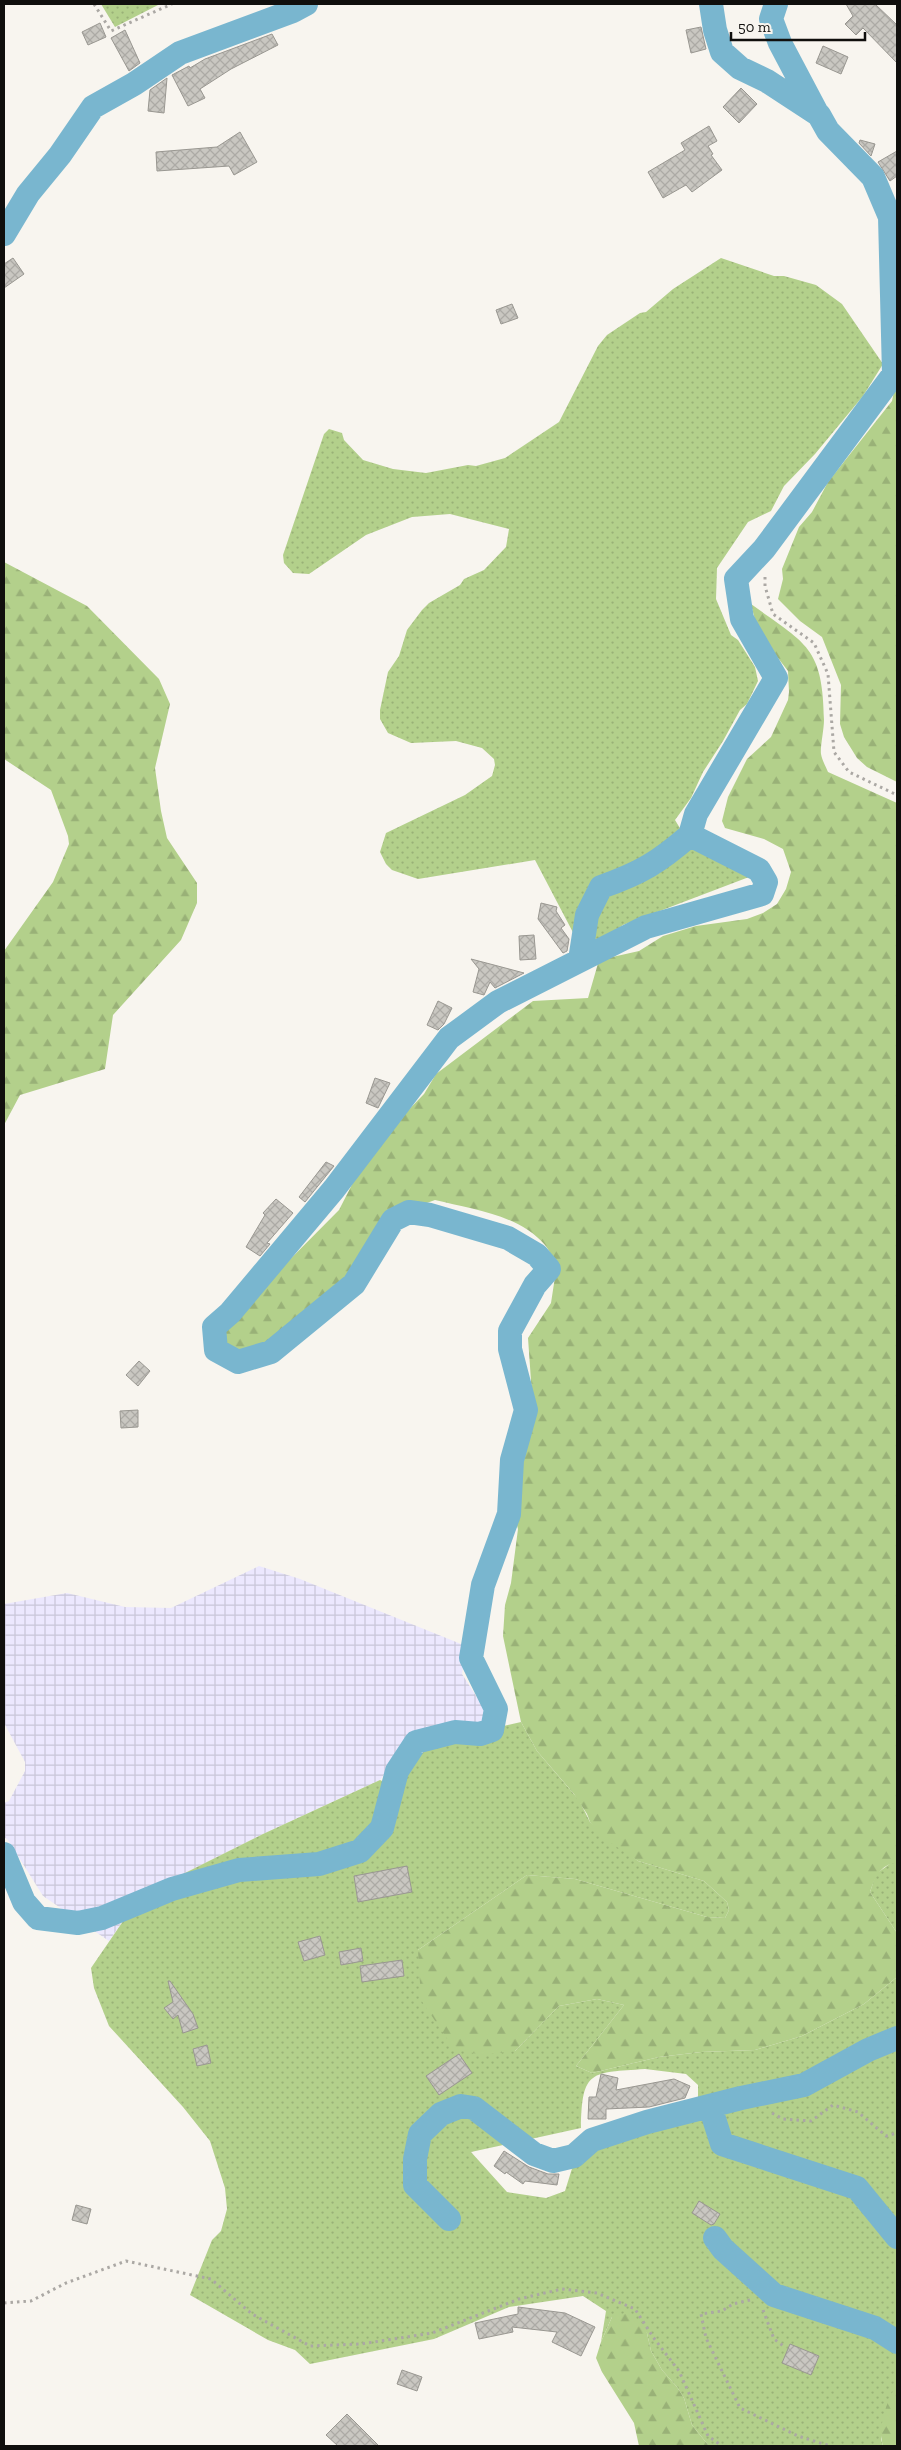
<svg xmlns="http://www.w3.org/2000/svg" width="901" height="2450" font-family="'Zilla Slab',serif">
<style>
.industrial{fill:url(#industrial-grid)}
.grass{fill:url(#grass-dots);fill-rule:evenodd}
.forest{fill:url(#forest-firs)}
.building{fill:url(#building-cross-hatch);stroke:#999791}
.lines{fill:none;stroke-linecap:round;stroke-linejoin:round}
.path{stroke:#aba8a4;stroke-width:3;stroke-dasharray:2.5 4;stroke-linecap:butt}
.minor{stroke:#79b6cf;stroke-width:24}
</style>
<defs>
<pattern id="industrial-grid" width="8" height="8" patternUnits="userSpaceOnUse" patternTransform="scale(1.25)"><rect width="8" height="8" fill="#ece8fe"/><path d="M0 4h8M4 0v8" fill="none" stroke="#c9c6d8"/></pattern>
<pattern id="grass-dots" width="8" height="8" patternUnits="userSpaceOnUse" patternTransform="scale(1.25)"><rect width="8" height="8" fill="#b3d08b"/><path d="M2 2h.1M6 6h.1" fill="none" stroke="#99b177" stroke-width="1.8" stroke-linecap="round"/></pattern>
<pattern id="forest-firs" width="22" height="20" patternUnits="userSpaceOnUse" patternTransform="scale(1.25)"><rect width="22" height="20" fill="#b3d08b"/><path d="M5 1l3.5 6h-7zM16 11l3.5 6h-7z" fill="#99b177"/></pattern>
<pattern id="building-cross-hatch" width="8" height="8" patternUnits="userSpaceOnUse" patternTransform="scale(1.25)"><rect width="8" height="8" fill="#c9c7c1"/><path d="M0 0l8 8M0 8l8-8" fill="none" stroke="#acaaa5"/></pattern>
</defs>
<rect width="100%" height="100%" fill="#f8f5ef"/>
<path class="industrial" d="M259 1566 300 1579 466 1646 462 1674 490 1718 468 1726 417 1730 380 1780 263 1834 141 1895 109 1941 43 1896 8 1840 4 1837V1803L9 1801 25 1771V1762L4 1723V1604L67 1593 125 1607 171 1608Z"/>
<path class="grass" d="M101 4H160L115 27Z
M721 258 774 276H784L816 285 842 304 883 364 863 396 815 454 784 486 771 511 748 522 717 568 716 599 731 635 738 640 755 667 758 681 747 704 740 710 723 741 703 772 691 798 675 820 692 848 749 877 623 925 576 959 578 942 535 860 418 879 392 870 386 864 380 852 386 833 465 795 492 776 495 765 494 759 482 748 456 741 411 743 388 733 380 719V710L388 672 399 656 407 630 422 610 429 603 460 585 464 579 484 570 506 547 509 529 450 514 412 517 366 535 309 574 293 573 284 563 283 555 324 434 329 429 342 433 344 440 363 460 393 469 426 473 468 465 476 466 505 458 559 422 598 346 607 335 640 313 646 312 673 289Z
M521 1722 537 1751 579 1800 590 1822 638 1861 704 1881 727 1902 729 1910 725 1918 707 1917 575 1879 527 1875 418 1950 515 2051 559 2006 597 1999 624 2005 576 2066 592 2073 659 2057 701 2052 755 2050 802 2036 864 2004 897 1977V2384L881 2439 883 2446H709L692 2425 684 2398 677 2387 662 2370 651 2351 647 2333 612 2317 601 2342 606 2311 583 2296 509 2307 434 2339 310 2364 295 2350 268 2340 190 2295 212 2240 221 2231 227 2209 225 2188 210 2141 183 2107 109 2026 94 1988 91 1968 141 1895 263 1834 380 1780 397 1788 413 1759 442 1740ZM645 2069 686 2074 698 2085V2099L575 2159 565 2191 546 2198 507 2192 471 2152 581 2128C582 2069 591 2073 645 2069Z
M891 1863H897V1933L870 1892 876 1874Z"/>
<path class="forest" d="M897 377V782L867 767 857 758 844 737 840 724 841 685 822 637 800 621 778 599 783 579 782 569 799 527 812 512 828 482 892 401Z
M4 562 87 606 159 679 170 704 155 768 161 811 167 838 197 883V903L181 940 113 1015 105 1069 20 1095 4 1125V951L53 882 69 844 68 836 51 790 4 759Z
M751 604C806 644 823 646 824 720 824 729 820 748 821 754 822 760 826 767 828 772L897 803V1863C880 1864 875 1878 870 1892L897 1933V1977L864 2004 802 2036 755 2050 701 2052 659 2057 592 2073 576 2066 624 2005 597 1999 559 2006 515 2051 482 2055 454 2049 421 2000 418 1950 527 1875 575 1879 707 1917 725 1918 729 1910 727 1902 704 1881 638 1861 605 1839 590 1822 587 1814 574 1794 537 1751 521 1722 503 1636 505 1605 511 1583 518 1529 515 1518 522 1460 533 1409 528 1338 551 1303 557 1264C553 1258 549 1250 545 1245 518 1214 471 1209 435 1200L424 1204 348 1282 253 1352 220 1348 219 1331 339 1210 364 1161 393 1126 424 1094 436 1074 533 1001 588 998 599 960 639 951 663 936 696 926 747 919 763 913 777 904 786 889 791 872 783 849 764 839 725 828 722 821 728 797 747 759 771 737 788 700 789 692 788 671 758 632Z
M625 2313 638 2320 647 2333 651 2351 662 2370 677 2387 684 2398 692 2425 709 2446H639L634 2423 602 2372 596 2358 601 2342 612 2317Z
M897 2384V2446H883C877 2427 887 2400 897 2384Z"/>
<path class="building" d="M846 4H875L897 25V63L863 28 856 35 845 24 853 16Z
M100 23 106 37 88 45 82 32Z
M701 27 706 49 691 53 686 30Z
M125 30 140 63 129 71 111 38Z
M272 34 278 45 231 69 200 89 205 98 188 106 172 75 189 66 190 68 205 59Z
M823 46 848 57 841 74 816 63Z
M167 78 164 113 148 111 150 90Z
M741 88 757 104 739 123 723 107Z
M709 126 717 141 708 146 713 154 711 155 722 170 692 192 686 185 663 198 648 172 685 150 681 143Z
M240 132 257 162 234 175 229 166 157 171 156 152 217 147Z
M860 140 875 144 871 156 859 143Z
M897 151V176L890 181 878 162Z
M13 258 24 274 4 288V264Z
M512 304 518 318 501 324 496 310Z
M541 903 557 907 556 911 565 925 561 928 569 939 567 951 563 953 538 919Z
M534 935 536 959 520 960 519 936Z
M471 959 494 965 524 973 495 988 490 982 484 995 473 992 479 969Z
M438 1001 452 1008 444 1024 438 1030 427 1025Z
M375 1078 390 1083 378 1108 366 1103Z
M326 1162 334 1166 305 1202 299 1197Z
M276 1199 293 1213 267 1243 270 1244 260 1256 246 1247 265 1215 263 1213Z
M139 1361 150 1371 138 1386 126 1375Z
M138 1410V1427L121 1428 120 1411Z
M407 1866 412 1892 358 1902 354 1876Z
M320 1936 325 1955 304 1961 298 1942Z
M361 1948 363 1961 341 1965 339 1952Z
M402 1960 404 1976 362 1982 360 1966Z
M168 1981H170L193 2014 198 2028 183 2033 178 2015 173 2019 164 2008 173 2002Z
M207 2045 211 2063 197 2066 193 2049Z
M459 2054 472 2073 439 2095 426 2076Z
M601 2074 618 2078 616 2090 674 2079 690 2086 685 2098 649 2107 606 2109V2119H588L589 2097H596Z
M504 2151 529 2167 548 2174H559L557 2185 525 2181 523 2184 506 2172 505 2174 494 2166Z
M699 2201 720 2214 714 2224 711 2225 692 2213Z
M76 2205 91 2209 87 2224 72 2220Z
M518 2307 565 2313 595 2327 581 2356 552 2342 557 2332 512 2327 513 2332 479 2339 475 2323 518 2314Z
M790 2344 819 2356 811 2375 782 2363Z
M402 2370 422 2377 417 2391 397 2384Z
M347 2414 379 2446H338L326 2435Z"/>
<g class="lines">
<path class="path" d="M94 4 111 31 172 4
M765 577V586L773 614 814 643 828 674 834 752 849 772 897 795
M772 2113 783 2119 811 2121 833 2105 858 2112 886 2136 897 2133
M750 2300 733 2304 722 2311 701 2314 706 2338 740 2408 798 2436 830 2446
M4 2303 31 2301 66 2283 126 2261 211 2279 252 2314 310 2346 361 2344 432 2333 519 2299 562 2289 597 2293 635 2309 653 2337 679 2371 708 2436 722 2446
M763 2310 774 2339 785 2347"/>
<path class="minor" d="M776 4 771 19 780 43 817 113
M4 234 28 194 60 155 93 107 134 84 180 53 293 11 306 4
M580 960 587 915 601 887C641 873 659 862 690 835
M4 1854 24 1902 38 1918 78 1923 102 1918 172 1889 239 1870 319 1864 360 1851 382 1828 397 1771 416 1742 455 1732 480 1734 492 1730 496 1709 471 1658 483 1585 509 1514 512 1460 526 1410 510 1349V1331L535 1285 549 1269 537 1255 508 1238 430 1215 409 1212 393 1220 354 1284 271 1352 238 1362 216 1350 214 1327 230 1313 334 1189 449 1038 498 1002 646 927 762 894 766 882 759 870 690 835 696 814 776 678 742 619 736 579 764 549 894 374 890 217 873 177 828 131 819 115 767 81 740 68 722 52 715 30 711 4
M710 2106 722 2144 857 2188 897 2237
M449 2219 415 2185V2159L420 2134 441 2114 461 2106 474 2108 534 2154 553 2161 574 2156 592 2140 647 2122 741 2098 804 2085 868 2050 897 2038
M715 2238 723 2249 774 2295 875 2328 897 2342"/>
</g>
<rect width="901" height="2450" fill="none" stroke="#100f0d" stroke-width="10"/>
<path d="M731 32v8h134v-8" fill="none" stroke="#100f0d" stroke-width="2.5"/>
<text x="738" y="32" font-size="15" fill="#100f0d" stroke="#f8f5ef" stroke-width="4" paint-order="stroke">50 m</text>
</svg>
